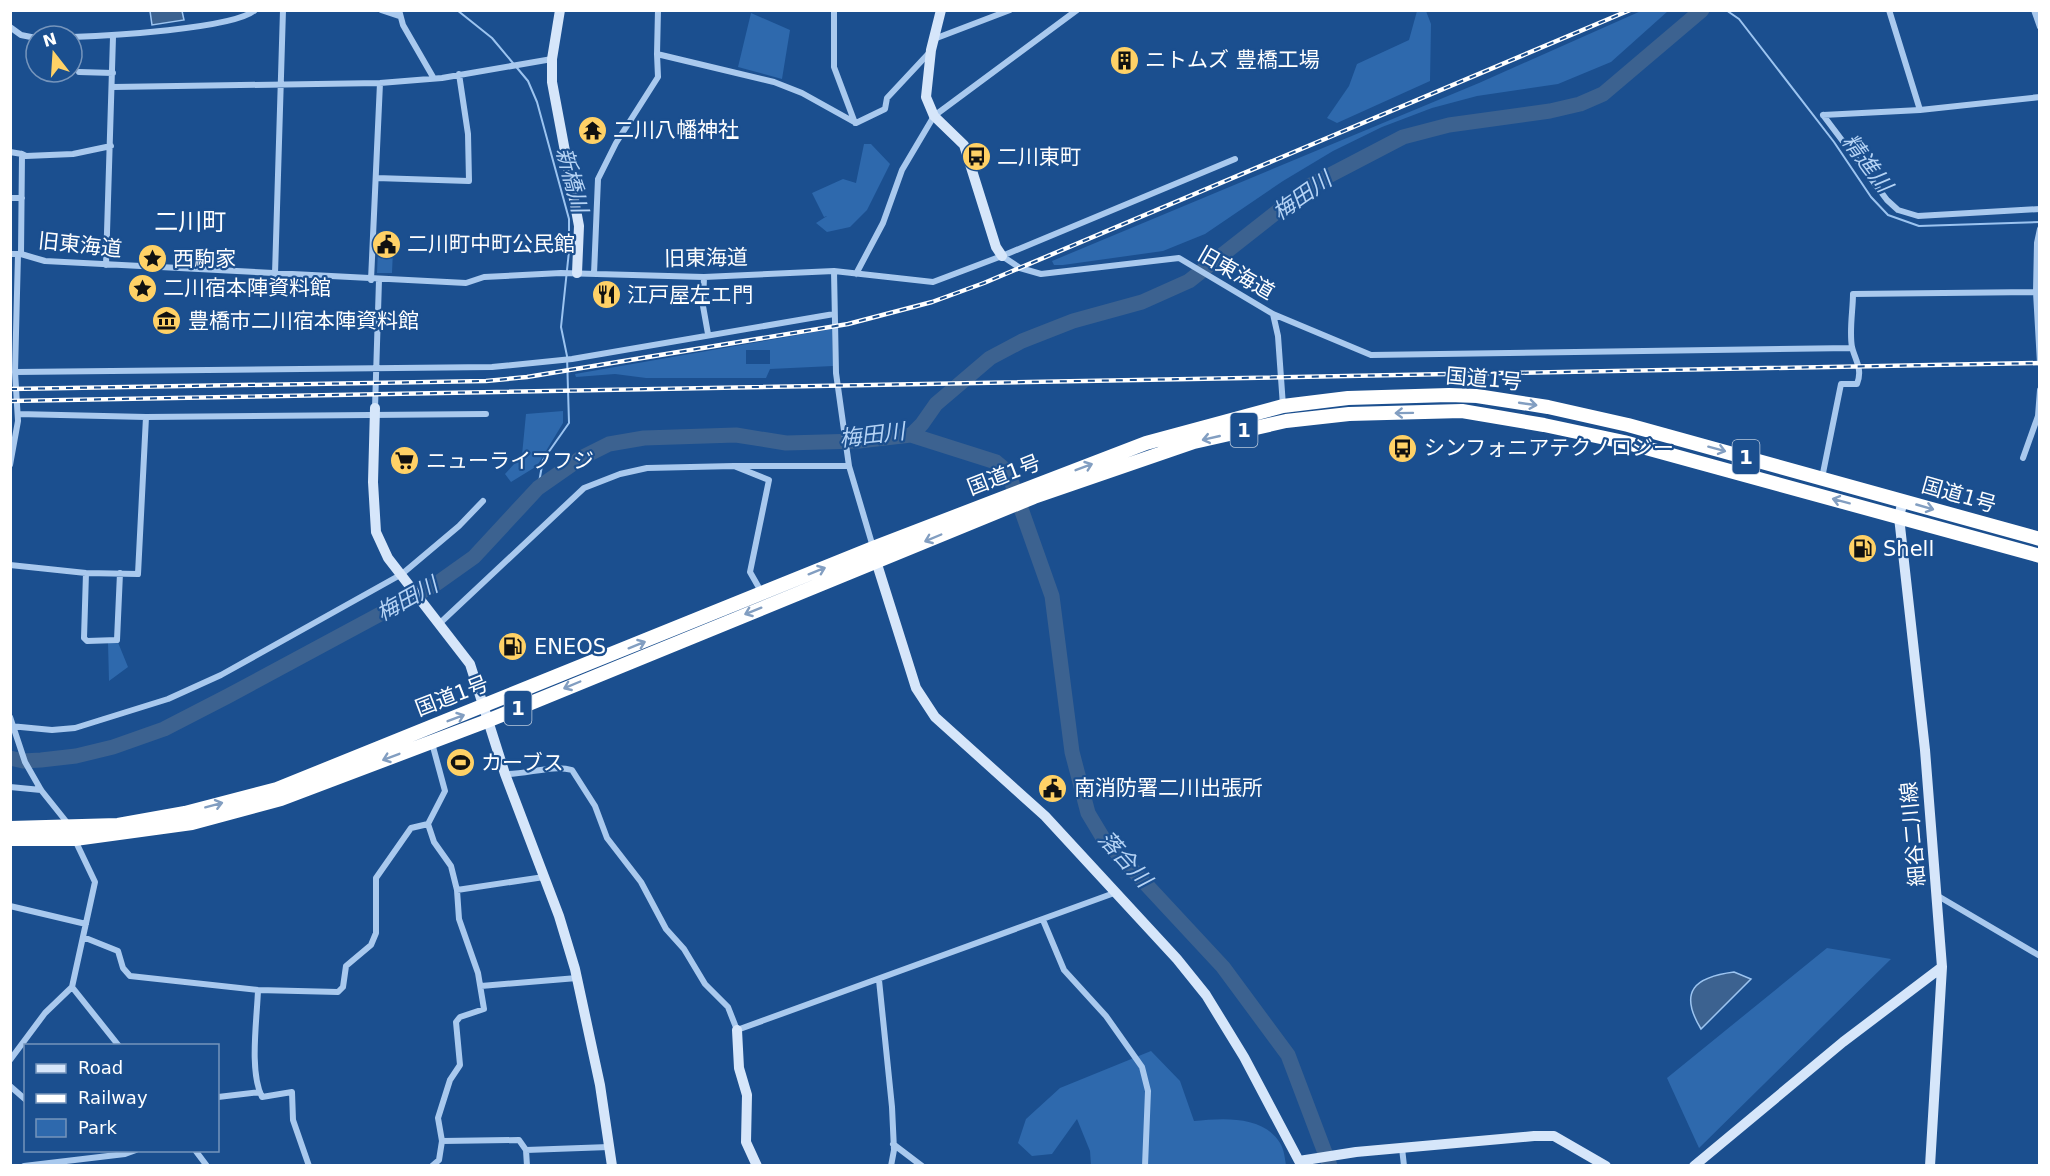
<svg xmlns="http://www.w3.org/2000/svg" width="2050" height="1176" font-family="'DejaVu Sans','Noto Sans JP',sans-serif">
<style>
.green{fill:#2e69ad;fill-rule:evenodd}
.water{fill:#3c6290;stroke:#9cc4f0;stroke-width:1.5}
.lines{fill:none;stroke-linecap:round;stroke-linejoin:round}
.stream{stroke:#9cc4f0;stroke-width:2}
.river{stroke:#3c6290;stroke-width:15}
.street{stroke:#a9c9ee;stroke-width:6}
.secondary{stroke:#d6e6fa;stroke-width:10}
.highway{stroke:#fff;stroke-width:14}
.rail-casing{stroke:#fff;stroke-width:4.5}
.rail{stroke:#1b4f8f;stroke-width:2;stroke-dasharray:7;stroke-linecap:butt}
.oneway{stroke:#829ec1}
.labels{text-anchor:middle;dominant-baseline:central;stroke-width:4.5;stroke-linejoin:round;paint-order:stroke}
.shield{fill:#1b4f8f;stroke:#bbcadd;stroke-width:1.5}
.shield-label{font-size:20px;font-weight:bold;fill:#fff}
.poi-label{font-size:21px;fill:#fff;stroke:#1b4f8f;text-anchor:start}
.street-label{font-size:21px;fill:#fff;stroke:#1b4f8f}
.water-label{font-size:22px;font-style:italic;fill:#b5d3f5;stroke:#1b4f8f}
.quarter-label{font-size:24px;fill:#fff;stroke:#1b4f8f}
</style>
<rect width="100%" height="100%" fill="#1b4f8f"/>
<path class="green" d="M1417 11H1426L1431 24 1430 81 1337 123 1327 118 1349 86 1357 64 1409 40Z
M1641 11H1668L1611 62 1558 84 1477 96 1432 108 1382 127 1333 151 1283 181 1205 234 1163 251 1063 265H1054L1052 261 1479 83Z
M751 13 790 30 782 79 738 67Z
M864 144H871L890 164 867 210 850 227 827 232 816 223 827 216 824 217 812 193 843 179 856 183Z
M378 249 393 250 392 273H377Z
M832 329 833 366 770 369 766 378H646L615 374 576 377 575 374ZM746 350H770V364H746Z
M563 411V423L537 466 511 482 505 474 522 455 526 414Z
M117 640 128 667 109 681 108 642Z
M1827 948 1891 959 1699 1148 1667 1078Z
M1151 1051 1180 1081 1194 1121C1223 1118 1263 1115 1280 1143 1284 1149 1285 1159 1286 1165H1091L1090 1151 1077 1119 1052 1154 1032 1156 1018 1143 1026 1119 1060 1088Z"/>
<path class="water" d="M150 11H182L184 20 152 25Z
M1734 972 1751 979 1701 1029C1678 991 1695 977 1734 972Z"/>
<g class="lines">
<path class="stream" d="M457 10 492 38 528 81 537 102 569 219V251L561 327 567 356 569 423 543 460 538 488
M1726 10 1739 19 1834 142 1871 197 1888 215 1919 226 2040 222"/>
<path class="river" d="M911 435 996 462 1008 472 1052 596 1072 752 1088 813 1103 838 1223 967 1288 1055 1330 1166
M10 758 23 761 41 760 76 756 113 747 164 729 228 696 436 584 474 557 538 488 581 458 609 444 644 438 736 435 786 443 859 441 911 435 922 424 936 404 990 358 1022 341 1073 321 1142 302 1189 281 1311 185 1403 137 1449 125 1550 111 1580 104 1603 94 1702 10"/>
<path class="street" d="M381 10 399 16
M399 10 403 25 433 77
M834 10V67L855 123
M1889 10 1920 110
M2034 10 2040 27
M10 27 21 35 36 38
M72 37C104 36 235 29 255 10
M934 39 1010 10
M657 54 658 10
M79 72 113 73
M113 87 380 83 442 78 552 59
M1823 115 1887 200 1898 210 1918 216 2040 209
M1823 115 1920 110 2040 97
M10 152 22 154 21 254
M22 154 26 156 73 154 111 146
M376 178 469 181 468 134 459 74
M10 198H22
M10 254H21L45 261 466 283 484 277 561 273 704 277 834 271 933 282 1002 256 1235 159
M1002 256 1020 268 1041 274 1179 258 1273 314 1371 355 1852 348
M106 265 113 37
M834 271 836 373 849 466
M275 274 283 10
M594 274 598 179 616 143 658 77 657 54 774 82 802 93 856 123 885 109 887 98 929 53
M856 274 883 223 902 170 934 116 1077 10
M704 277 703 306 708 334
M371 280 380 83
M2036 292 2040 363
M1273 314 1278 336 1283 406
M15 372 492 367 572 359 834 314
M375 408 379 280
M18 414 146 417 486 414
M2023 458 2038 416 2040 390
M10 465 18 421 15 372 18 254
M1822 478 1841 384H1857C1863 369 1855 360 1852 347 1849 331 1853 310 1853 294L2036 292 2037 243 2040 229
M10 565 86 573 138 574 146 417
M86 573 84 638 87 641 117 640 120 573
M762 593 750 572 769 480 734 466H849L873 547
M439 624 584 488 620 474 647 468 734 466
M10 717 25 762 41 790 69 825
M10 726 52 730 75 728 168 699 221 675 402 574 459 526 483 501
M432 743 445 791 428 824 434 842 451 866 457 890 459 919 478 973 484 1009 460 1017 456 1022 460 1065 450 1080 438 1118 442 1141 439 1160 432 1166
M505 774C526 775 552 764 572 770L595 806 607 838 641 882 666 929 684 949 705 984 728 1007 737 1030 1117 892
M10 787 41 790
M75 840 95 882 72 987 119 1046
M457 890 544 877
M1938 896 2040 956
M10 906 86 924
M1043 920 1064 970 1106 1016 1142 1067 1148 1091 1145 1166
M83 937 118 951 123 968 130 976 258 990 338 992 343 987 346 966 371 945 376 933V878L411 828 428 824
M879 980 892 1107 894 1150 891 1166
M481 986 577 978
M258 990C257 1020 249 1071 262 1097L292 1092 293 1120 309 1166
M10 1060 45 1013 72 987
M10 1086 26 1100
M218 1097 260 1092
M442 1141 519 1140 526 1150 609 1147
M893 1144 922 1166
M1402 1148 1404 1166
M195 1150 207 1166
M526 1150 527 1166
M24 1166 125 1154 136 1150"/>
<path class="secondary" d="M560 10 552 59V82L579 226 577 273
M941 10 931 50 926 97 934 116 964 145 996 247 1002 256
M375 408 373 482 376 532 388 558 470 664 505 774 559 916 575 969 600 1085 612 1166
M1903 500 1899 517 1925 750 1942 967 1930 1166
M876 561 916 688 935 717 1045 816 1177 959 1206 995 1244 1057 1299 1161 1356 1152 1534 1136H1554L1606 1166
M737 1030 739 1068 747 1095 746 1142 757 1166
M1694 1166 1843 1042 1942 967"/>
<path class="highway" d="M10 828 118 825 185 813 277 789 873 548 1146 443 1283 406 1348 398 1449 395 1477 396 1548 407 1628 425 2040 539
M10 839H75L192 823 281 799 487 721 1034 497 1194 442 1286 421 1349 414 1462 411 1544 425 1624 442 2040 556"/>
<defs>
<path id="rail" d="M10 389 486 381 527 377 848 324 932 302 984 283 1630 10
M10 401 2040 363"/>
</defs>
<use href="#rail" class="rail-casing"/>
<use href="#rail" class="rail"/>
</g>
<defs><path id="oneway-shaft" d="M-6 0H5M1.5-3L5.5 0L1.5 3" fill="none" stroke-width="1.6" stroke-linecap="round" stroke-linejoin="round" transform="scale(1.5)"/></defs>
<g class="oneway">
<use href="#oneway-shaft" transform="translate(1528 404) rotate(8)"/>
<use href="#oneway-shaft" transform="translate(1404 413) rotate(179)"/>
<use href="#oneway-shaft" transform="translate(1211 438) rotate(167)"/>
<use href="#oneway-shaft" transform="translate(1717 449) rotate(15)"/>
<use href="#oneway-shaft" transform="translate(1084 467) rotate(-21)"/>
<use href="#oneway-shaft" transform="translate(1841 501) rotate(-165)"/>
<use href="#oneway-shaft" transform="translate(1925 507) rotate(16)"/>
<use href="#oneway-shaft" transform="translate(933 538) rotate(157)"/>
<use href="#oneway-shaft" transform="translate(817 571) rotate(-22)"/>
<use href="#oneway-shaft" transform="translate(753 611) rotate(158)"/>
<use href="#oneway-shaft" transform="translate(637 645) rotate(-22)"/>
<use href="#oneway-shaft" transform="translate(572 685) rotate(157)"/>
<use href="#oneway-shaft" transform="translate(456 718) rotate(-21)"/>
<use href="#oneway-shaft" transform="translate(391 757) rotate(159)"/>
<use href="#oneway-shaft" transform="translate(214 805) rotate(-15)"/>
</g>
<defs>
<symbol id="building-disc" viewBox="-11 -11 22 22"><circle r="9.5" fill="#ffd166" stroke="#1b4f8f"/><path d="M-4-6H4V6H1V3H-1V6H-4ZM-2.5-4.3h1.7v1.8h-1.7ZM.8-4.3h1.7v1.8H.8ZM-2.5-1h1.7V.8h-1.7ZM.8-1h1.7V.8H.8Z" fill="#111"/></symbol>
<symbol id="temple-disc" viewBox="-11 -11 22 22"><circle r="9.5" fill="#ffd166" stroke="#1b4f8f"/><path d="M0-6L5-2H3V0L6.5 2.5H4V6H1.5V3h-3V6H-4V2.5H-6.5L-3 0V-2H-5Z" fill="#111"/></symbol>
<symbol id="bus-disc" viewBox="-11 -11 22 22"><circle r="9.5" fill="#ffd166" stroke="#1b4f8f"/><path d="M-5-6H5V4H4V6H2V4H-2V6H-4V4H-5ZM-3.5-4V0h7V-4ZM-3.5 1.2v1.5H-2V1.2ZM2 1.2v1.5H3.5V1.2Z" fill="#111"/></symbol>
<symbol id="civic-disc" viewBox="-11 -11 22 22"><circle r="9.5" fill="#ffd166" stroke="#1b4f8f"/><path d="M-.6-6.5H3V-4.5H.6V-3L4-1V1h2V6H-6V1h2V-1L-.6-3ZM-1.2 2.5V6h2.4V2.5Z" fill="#111"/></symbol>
<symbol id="sight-disc" viewBox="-11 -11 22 22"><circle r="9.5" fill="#ffd166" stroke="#1b4f8f"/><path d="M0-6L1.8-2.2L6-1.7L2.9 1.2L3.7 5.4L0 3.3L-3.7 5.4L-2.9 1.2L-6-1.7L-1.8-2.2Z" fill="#111"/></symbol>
<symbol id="restaurant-disc" viewBox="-11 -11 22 22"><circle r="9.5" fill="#ffd166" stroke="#1b4f8f"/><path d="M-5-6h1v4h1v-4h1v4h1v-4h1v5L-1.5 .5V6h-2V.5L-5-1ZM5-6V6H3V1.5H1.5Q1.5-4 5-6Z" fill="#111"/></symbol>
<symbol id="museum-disc" viewBox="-11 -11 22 22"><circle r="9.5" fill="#ffd166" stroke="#1b4f8f"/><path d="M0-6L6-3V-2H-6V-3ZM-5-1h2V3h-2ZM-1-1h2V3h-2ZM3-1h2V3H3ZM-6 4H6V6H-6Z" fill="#111"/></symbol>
<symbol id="supermarket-disc" viewBox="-11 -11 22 22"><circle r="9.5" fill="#ffd166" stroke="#1b4f8f"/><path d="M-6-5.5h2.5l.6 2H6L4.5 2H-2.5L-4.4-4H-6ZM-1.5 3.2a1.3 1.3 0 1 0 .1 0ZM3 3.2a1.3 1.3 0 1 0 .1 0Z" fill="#111"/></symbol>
<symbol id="fuel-disc" viewBox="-11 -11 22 22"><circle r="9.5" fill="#ffd166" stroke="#1b4f8f"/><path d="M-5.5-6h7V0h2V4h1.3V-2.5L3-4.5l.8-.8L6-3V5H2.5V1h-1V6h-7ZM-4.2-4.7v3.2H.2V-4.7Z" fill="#111"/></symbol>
<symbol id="stadium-disc" viewBox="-11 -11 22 22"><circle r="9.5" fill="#ffd166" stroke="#1b4f8f"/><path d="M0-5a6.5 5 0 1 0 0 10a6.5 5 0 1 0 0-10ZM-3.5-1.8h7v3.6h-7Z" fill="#111"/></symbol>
</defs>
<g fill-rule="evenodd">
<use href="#building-disc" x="1108" y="44" width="33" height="33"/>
<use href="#temple-disc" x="576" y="114" width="33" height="33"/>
<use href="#bus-disc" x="960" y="140" width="33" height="33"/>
<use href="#civic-disc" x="370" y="228" width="33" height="33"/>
<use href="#sight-disc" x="136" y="242" width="33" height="33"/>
<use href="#sight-disc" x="126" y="272" width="33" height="33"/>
<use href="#restaurant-disc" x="590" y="278" width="33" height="33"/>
<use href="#museum-disc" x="150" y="304" width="33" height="33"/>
<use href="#bus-disc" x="1386" y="432" width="33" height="33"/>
<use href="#supermarket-disc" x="388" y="444" width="33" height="33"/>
<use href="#fuel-disc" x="1846" y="532" width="33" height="33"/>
<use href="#fuel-disc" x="496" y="630" width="33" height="33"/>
<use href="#stadium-disc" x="444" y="746" width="33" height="33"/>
<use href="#civic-disc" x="1036" y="772" width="33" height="33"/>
</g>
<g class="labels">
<g class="shield">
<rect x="1230.5" y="413" width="27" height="34" rx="4.5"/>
<rect x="1732.5" y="440" width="27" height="34" rx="4.5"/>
<rect x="504.5" y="691" width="27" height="34" rx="4.5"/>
</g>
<g class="shield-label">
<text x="1244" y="430">1</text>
<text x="1746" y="457">1</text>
<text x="518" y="708">1</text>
</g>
<g class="poi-label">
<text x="1145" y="60">ニトムズ 豊橋工場</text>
<text x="613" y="130">二川八幡神社</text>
<text x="997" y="157">二川東町</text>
<text x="407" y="244">二川町中町公民館</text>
<text x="173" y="259">西駒家</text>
<text x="163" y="288">二川宿本陣資料館</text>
<text x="627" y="295">江戸屋左エ門</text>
<text x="188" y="321">豊橋市二川宿本陣資料館</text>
<text x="1424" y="448">シンフォニアテクノロジー</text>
<text x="426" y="461">ニューライフフジ</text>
<text x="1883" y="549">Shell</text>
<text x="534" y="647">ENEOS</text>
<text x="481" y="763">カーブス</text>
<text x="1074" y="788">南消防署二川出張所</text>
</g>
<g class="street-label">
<text transform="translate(80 245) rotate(6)">旧東海道</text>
<text transform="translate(706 258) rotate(-1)">旧東海道</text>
<text transform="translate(1236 273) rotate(30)">旧東海道</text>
<text transform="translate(1484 379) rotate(5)">国道1号</text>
<text transform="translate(1004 475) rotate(-21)">国道1号</text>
<text transform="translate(1959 495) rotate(16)">国道1号</text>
<text transform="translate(452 696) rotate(-21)">国道1号</text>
<text transform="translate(1913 834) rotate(-95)">細谷二川線</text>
</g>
<g class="water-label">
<text transform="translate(1867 163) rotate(53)">精進川</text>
<text transform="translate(572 180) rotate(75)">新橋川</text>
<text transform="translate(1302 196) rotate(-35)">梅田川</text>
<text transform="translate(872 435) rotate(-7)">梅田川</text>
<text transform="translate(407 599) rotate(-29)">梅田川</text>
<text transform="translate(1125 859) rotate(48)">落合川</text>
</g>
<g class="quarter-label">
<text x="190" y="222">二川町</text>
</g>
</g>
<rect width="2050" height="1176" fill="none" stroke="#ffffff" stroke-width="24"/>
<rect x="24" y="1044" width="195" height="108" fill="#1b4f8f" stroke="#7695bc" stroke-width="1.5"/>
<rect x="36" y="1064" width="30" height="9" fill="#d6e6fa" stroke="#7695bc" stroke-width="1.5"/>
<text x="78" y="1074" font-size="18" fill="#ffffff">Road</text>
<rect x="36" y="1094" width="30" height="9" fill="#ffffff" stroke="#7695bc" stroke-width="1.5"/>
<text x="78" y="1104" font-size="18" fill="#ffffff">Railway</text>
<rect x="36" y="1119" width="30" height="18" fill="#2e69ad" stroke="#7695bc" stroke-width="1.5"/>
<text x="78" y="1134" font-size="18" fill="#ffffff">Park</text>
<g transform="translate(54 54) rotate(343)"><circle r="28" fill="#1b4f8f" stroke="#7695bc" stroke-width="1.5"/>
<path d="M0-4.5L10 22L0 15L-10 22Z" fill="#ffd166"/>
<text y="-9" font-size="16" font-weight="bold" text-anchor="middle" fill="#ffffff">N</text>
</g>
</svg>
